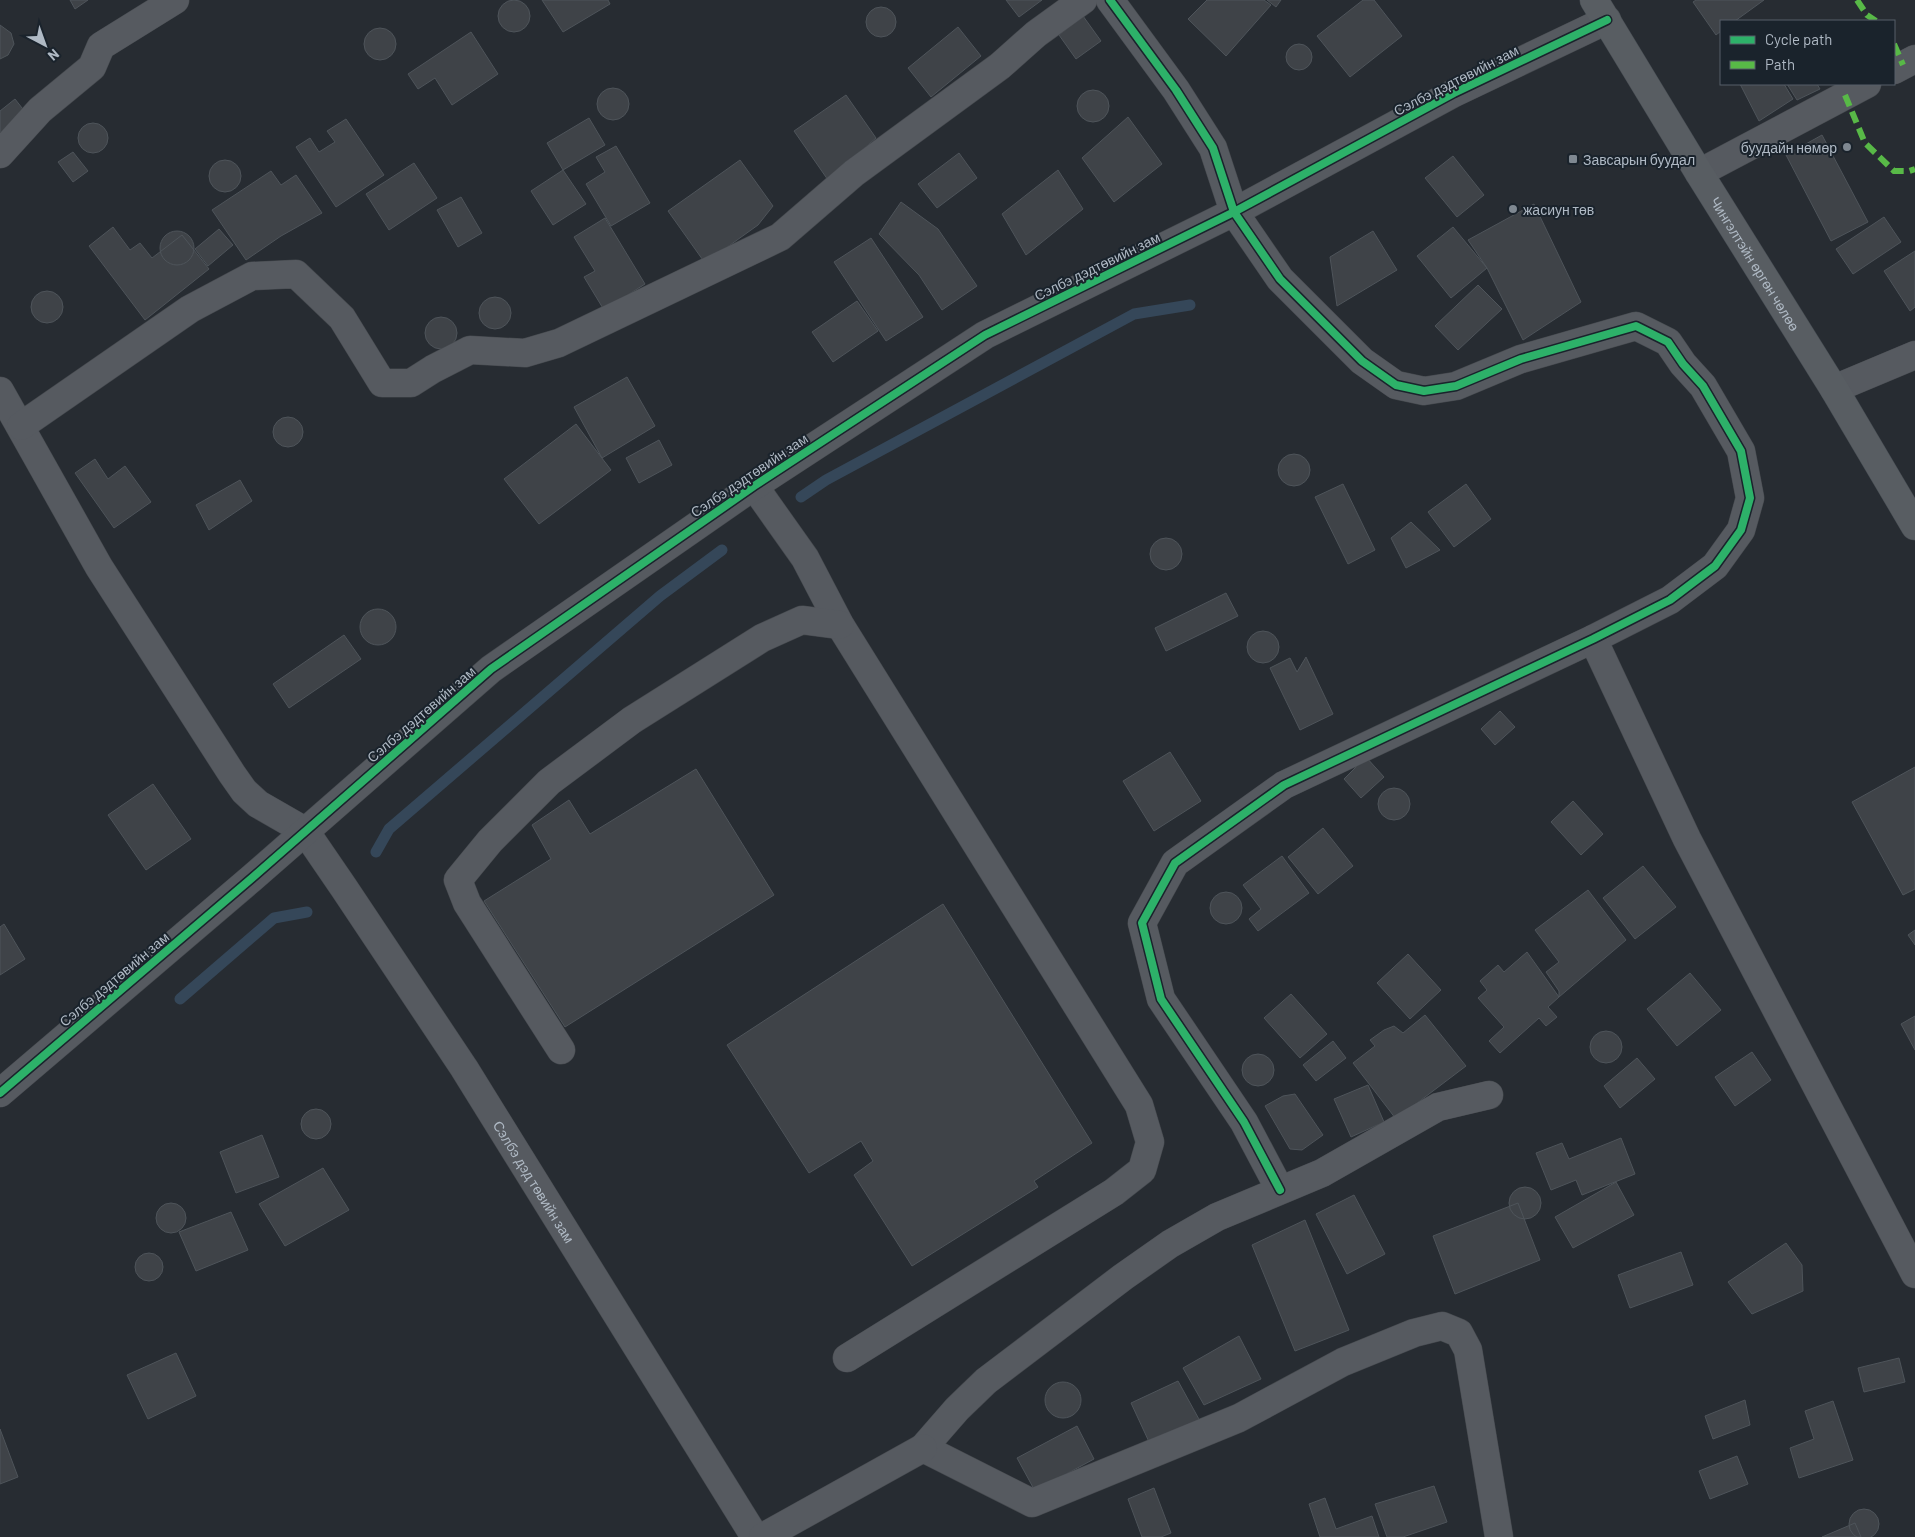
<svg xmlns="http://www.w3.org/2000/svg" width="1915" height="1537" font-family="Barlow,sans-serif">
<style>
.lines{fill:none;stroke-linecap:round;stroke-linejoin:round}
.stream{stroke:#354759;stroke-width:11}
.building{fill:#3f4348;stroke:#4e545a}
.minor-casing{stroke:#44484d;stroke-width:29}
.major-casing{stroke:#43494f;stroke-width:29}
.minor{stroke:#565a60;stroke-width:28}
.major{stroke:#585d62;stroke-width:28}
.quiet{stroke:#58b947;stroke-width:6;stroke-dasharray:12 6;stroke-linecap:butt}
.cycleway-casing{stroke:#1a232c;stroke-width:11}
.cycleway{stroke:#2db169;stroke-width:8}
.poi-dot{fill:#7f8891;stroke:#1a232c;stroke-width:2}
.labels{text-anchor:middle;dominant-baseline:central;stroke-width:4;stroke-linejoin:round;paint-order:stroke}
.street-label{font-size:14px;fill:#afb9c4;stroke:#1a232c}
.poi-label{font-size:14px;fill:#afb9c4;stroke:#1a232c;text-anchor:start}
</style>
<rect width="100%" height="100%" fill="#272c32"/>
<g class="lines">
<path class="stream" d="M801 497 826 480 1134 314 1190 305
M376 852 389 829 660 596 722 550
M180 999 274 918 307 912"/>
</g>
<path class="building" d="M70 0H88L75 9Z
M542 0H608L610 4 563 32Z
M1006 0H1042L1019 17Z
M1207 0H1264L1271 5 1226 56 1188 19Z
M1267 0H1281L1276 7Z
M1363 0H1374L1402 36 1350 77 1317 36Z
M1696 0H1764L1735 21H1721V31L1716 35 1693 2Z
M498 16a16 16 0 1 1 32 0a16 16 0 1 1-32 0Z
M866 22a15 15 0 1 1 30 0a15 15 0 1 1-30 0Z
M1083 16 1101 41 1076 59 1059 35Z
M0 25 11 33 14 44 8 55 0 59Z
M958 27 981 56 931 97 908 68Z
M364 44a16 16 0 1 1 32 0a16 16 0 1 1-32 0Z
M471 32 498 74 452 105 435 78 418 89 408 74Z
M1286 57a13 13 0 1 1 26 0a13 13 0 1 1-26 0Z
M1740 84H1784L1793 99 1759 121Z
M1787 84H1817L1820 89 1797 100Z
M597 104a16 16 0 1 1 32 0a16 16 0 1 1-32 0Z
M1077 106a16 16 0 1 1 32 0a16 16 0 1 1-32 0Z
M846 95 876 138 828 180 794 131Z
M15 99 26 113 0 133V111Z
M1128 117 1162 164 1114 202 1082 158Z
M589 118 605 145 563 170 547 143Z
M346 119 384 175 336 207 296 147 310 138 319 152 335 142 327 131Z
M78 138a15 15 0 1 1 30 0a15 15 0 1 1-30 0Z
M1822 135 1868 222 1831 241 1786 155Z
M616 146 650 203 611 226 586 184 605 172 596 157Z
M73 152 88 171 73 182 58 162Z
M959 153 977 178 937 208 918 184Z
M1453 156 1484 195 1457 217 1425 178Z
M740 160 773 206 758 225 705 263 668 211Z
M209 176a16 16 0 1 1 32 0a16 16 0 1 1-32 0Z
M414 163 437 198 389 230 366 194Z
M563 170 586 204 553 225 531 191Z
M1058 170 1083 209 1026 255 1002 214Z
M271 171 281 185 296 175 322 213 281 236 246 260 212 210Z
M461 197 482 233 458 247 437 210Z
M901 202 938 229 977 286 942 310 919 275 879 234Z
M1534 204 1581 302 1523 340 1487 268 1468 240Z
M1884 217 1901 242 1853 274 1836 249Z
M605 218 645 284 604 310 584 277 595 271 574 237Z
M113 227 130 250 140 243 152 258 182 235 209 269 145 320 89 246Z
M1453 227 1487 268 1451 298 1417 256Z
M219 229 233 245 208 266 195 249Z
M1373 231 1397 270 1337 306 1330 257Z
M160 248a17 17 0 1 1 34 0a17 17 0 1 1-34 0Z
M871 238 923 317 886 341 834 262Z
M1915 251V307L1910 311 1884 271Z
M1478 285 1502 309 1458 350 1435 326Z
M31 307a16 16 0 1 1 32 0a16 16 0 1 1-32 0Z
M479 313a16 16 0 1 1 32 0a16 16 0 1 1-32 0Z
M857 301 878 331 833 362 812 332Z
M425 333a16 16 0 1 1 32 0a16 16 0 1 1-32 0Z
M627 377 655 426 602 458 574 407Z
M273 432a15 15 0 1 1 30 0a15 15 0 1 1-30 0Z
M576 424 611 470 539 524 504 479Z
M659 440 672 465 639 483 626 458Z
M1278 470a16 16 0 1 1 32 0a16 16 0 1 1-32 0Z
M95 459 108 479 125 466 151 502 114 528 75 473Z
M240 480 252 501 209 530 196 505Z
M1343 484 1375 550 1348 564 1315 497Z
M1466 484 1491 519 1454 547 1428 512Z
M1411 522 1440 550 1406 568 1391 538Z
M1150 554a16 16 0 1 1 32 0a16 16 0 1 1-32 0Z
M1226 593 1238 616 1166 651 1155 628Z
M360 627a18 18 0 1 1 36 0a18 18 0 1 1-36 0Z
M1247 647a16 16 0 1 1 32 0a16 16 0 1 1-32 0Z
M344 635 361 659 289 708 273 684Z
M1306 657 1333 714 1300 730 1270 668 1290 658 1297 672Z
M1500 711 1515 727 1495 745 1481 729Z
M1170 752 1201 801 1154 831 1123 781Z
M1366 757 1384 777 1361 798 1344 779Z
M1915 767V889L1903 895 1852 802Z
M696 769 774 895 565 1027 484 901 551 859 532 825 569 800 590 834Z
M153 784 191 839 146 870 108 815Z
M1378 804a16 16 0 1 1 32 0a16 16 0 1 1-32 0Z
M1573 801 1603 834 1581 855 1551 822Z
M1323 828 1353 866 1318 894 1288 857Z
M1282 856 1309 893 1258 931 1249 919 1261 909 1243 885Z
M1643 866 1676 907 1635 939 1603 898Z
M1588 890 1626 940 1559 997V991L1546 972 1559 962 1535 930Z
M1210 908a16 16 0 1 1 32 0a16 16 0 1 1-32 0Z
M943 904 1092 1143 1034 1181 1038 1187 912 1266 854 1175 873 1161 861 1141 809 1173 727 1045Z
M4 924 25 959 0 975V927Z
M1915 930V945L1908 935Z
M1527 952 1559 997 1548 1007 1557 1017 1546 1026 1539 1018 1500 1053 1489 1041 1504 1027 1478 998 1487 990 1480 981 1498 965 1504 972Z
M1408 954 1441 990 1410 1019 1377 983Z
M1690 973 1721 1010 1677 1046 1647 1009Z
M1291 994 1327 1034 1300 1058 1264 1018Z
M1425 1015 1466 1066 1396 1119 1353 1063 1375 1046 1370 1040 1384 1030 1394 1026 1403 1033Z
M1915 1016V1050L1901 1024Z
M1590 1047a16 16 0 1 1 32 0a16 16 0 1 1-32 0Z
M1333 1041 1346 1058 1316 1081 1303 1065Z
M1752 1052 1771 1080 1735 1106 1715 1077Z
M1242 1070a16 16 0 1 1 32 0a16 16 0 1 1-32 0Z
M1637 1058 1655 1079 1620 1108 1604 1086Z
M1368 1085 1384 1122 1351 1137 1334 1099Z
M1295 1094 1323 1135 1302 1150 1290 1149 1265 1106 1283 1096Z
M301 1124a15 15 0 1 1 30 0a15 15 0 1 1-30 0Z
M262 1135 279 1177 236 1193 220 1152Z
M1621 1138 1635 1174 1582 1195 1576 1180 1551 1190 1536 1153 1562 1143 1569 1159Z
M323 1168 349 1210 285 1246 259 1204Z
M1616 1182 1634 1215 1573 1248 1555 1217Z
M1509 1203a16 16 0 1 1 32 0a16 16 0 1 1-32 0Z
M1354 1195 1385 1254 1347 1274 1316 1214Z
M156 1218a15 15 0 1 1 30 0a15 15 0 1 1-30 0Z
M1518 1203 1540 1260 1455 1294 1433 1236Z
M231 1212 248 1250 196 1271 179 1232Z
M1305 1220 1349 1330 1295 1351 1252 1245Z
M1786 1243 1802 1265 1803 1291 1752 1314 1728 1282Z
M1681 1252 1693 1285 1630 1308 1618 1275Z
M135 1267a14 14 0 1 1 28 0a14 14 0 1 1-28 0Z
M1239 1336 1261 1379 1204 1405 1183 1368Z
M176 1353 196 1396 148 1419 127 1375Z
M1899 1358 1905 1382 1864 1392 1858 1368Z
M1178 1381 1200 1421 1150 1444 1131 1403Z
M1045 1400a18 18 0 1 1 36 0a18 18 0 1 1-36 0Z
M1745 1400 1750 1425 1713 1439 1705 1416Z
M1833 1401 1853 1460 1799 1478 1790 1448 1814 1439 1805 1411Z
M1077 1426 1094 1459 1035 1491 1017 1458Z
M0 1429 18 1477 0 1484Z
M1737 1456 1748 1484 1710 1499 1699 1471Z
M1434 1486 1447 1522 1403 1537H1387L1375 1504Z
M1154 1488 1171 1533 1161 1537H1142L1128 1499Z
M1325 1498 1336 1529 1372 1516 1379 1537H1320L1309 1504Z
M1849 1524a15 15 0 1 1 30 0a15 15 0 1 1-30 0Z
M1855 1523 1861 1537H1822Z"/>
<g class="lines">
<defs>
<g id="minor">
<path d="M1110 0 1176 90 1213 148 1234 212 1280 279 1362 361 1396 385 1424 391 1456 386 1521 359 1636 326 1668 342 1683 364 1703 386 1741 451 1750 498 1741 530 1715 566 1670 600 1593 639 1284 785 1175 863 1142 923 1161 999 1244 1122 1280 1190"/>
<path d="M1894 70 1915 59"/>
<path d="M0 154 40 110 92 67 101 46 175 0"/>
<path d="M1699 173 1867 84"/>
<path d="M1834 389 1915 355"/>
<path id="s1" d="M0 391 99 567 232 774 244 791 258 804 305 831 344 888 464 1068 755 1537"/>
<path d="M21 426 190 309 252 276 296 274 342 318 382 383H411L433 369 470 350 525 353 559 343 780 237 854 173 1000 66 1036 34 1083 0"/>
<path d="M754 486 805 558 840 625 1139 1105 1150 1142 1142 1170 1114 1192 847 1358"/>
<path d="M1593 639 1687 839 1915 1274"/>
<path d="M561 1050 467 903 458 880 490 841 549 782 632 720 762 638 802 620 840 625"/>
<path d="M0 1093 252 878 491 669 754 486 985 335 1234 212 1454 93 1607 20"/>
<path d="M1489 1095 1438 1107 1322 1173 1217 1217 1170 1244 1123 1277 986 1381 957 1409 923 1448 1032 1503 1239 1418 1343 1362 1414 1333 1442 1326 1459 1333 1468 1350 1499 1537"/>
<path d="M763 1537 923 1448"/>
</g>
<g id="major">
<path id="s2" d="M1594 0 1699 173 1834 389 1915 526"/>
</g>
</defs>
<use href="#minor" class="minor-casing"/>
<use href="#major" class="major-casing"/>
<use href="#minor" class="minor"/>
<use href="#major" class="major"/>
<path class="quiet" d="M1857 0 1867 15 1876 21
M1894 44 1903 65
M1845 95 1865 143 1894 171H1909L1915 169"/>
<defs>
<path id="cycleway" d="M1110 0 1176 90 1213 148 1234 212 1280 279 1362 361 1396 385 1424 391 1456 386 1521 359 1636 326 1668 342 1683 364 1703 386 1741 451 1750 498 1741 530 1715 566 1670 600 1593 639 1284 785 1175 863 1142 923 1161 999 1244 1122 1280 1190
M0 1093 252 878 491 669 754 486 985 335 1234 212 1454 93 1607 20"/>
</defs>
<use href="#cycleway" class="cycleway-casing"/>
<use href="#cycleway" class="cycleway"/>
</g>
<g class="poi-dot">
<circle cx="1847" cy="147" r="5"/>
<rect x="1568" y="154" width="10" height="10" rx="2.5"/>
<circle cx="1513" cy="209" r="5"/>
</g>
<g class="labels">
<g class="street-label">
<text transform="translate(1456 80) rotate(-27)">Сэлбэ дэдтөвийн зам</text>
<text stroke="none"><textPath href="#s2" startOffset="309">Чингэлтэйн өргөн чөлөө</textPath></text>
<text transform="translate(1097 266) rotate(-26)">Сэлбэ дэдтөвийн зам</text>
<text transform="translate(749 475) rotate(-34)">Сэлбэ дэдтөвийн зам</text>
<text transform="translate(421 714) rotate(-41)">Сэлбэ дэдтөвийн зам</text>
<text transform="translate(114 979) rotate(-40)">Сэлбэ дэдтөвийн зам</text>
<text stroke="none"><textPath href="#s1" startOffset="961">Сэлбэ дэд төвийн зам</textPath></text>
</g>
<g class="poi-label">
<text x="1837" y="147" text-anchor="end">буудайн нөмөр</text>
<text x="1583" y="159">Завсарын буудал</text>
<text x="1523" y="209">жасиун төв</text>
</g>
</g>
<rect x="1720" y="20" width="175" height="65" fill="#1a232c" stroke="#565f69"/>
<rect x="1730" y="36" width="25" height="8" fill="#2db169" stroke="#565f69"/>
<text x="1765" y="45" font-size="15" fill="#afb9c4">Cycle path</text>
<rect x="1730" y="61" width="25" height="8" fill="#58b947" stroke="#565f69"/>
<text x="1765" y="70" font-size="15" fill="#afb9c4">Path</text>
<g transform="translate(45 45) rotate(139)" stroke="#1a232c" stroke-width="4" paint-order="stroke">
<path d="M0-4L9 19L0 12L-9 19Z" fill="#afb9c4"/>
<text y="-8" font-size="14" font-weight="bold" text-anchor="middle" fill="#afb9c4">N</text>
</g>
</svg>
